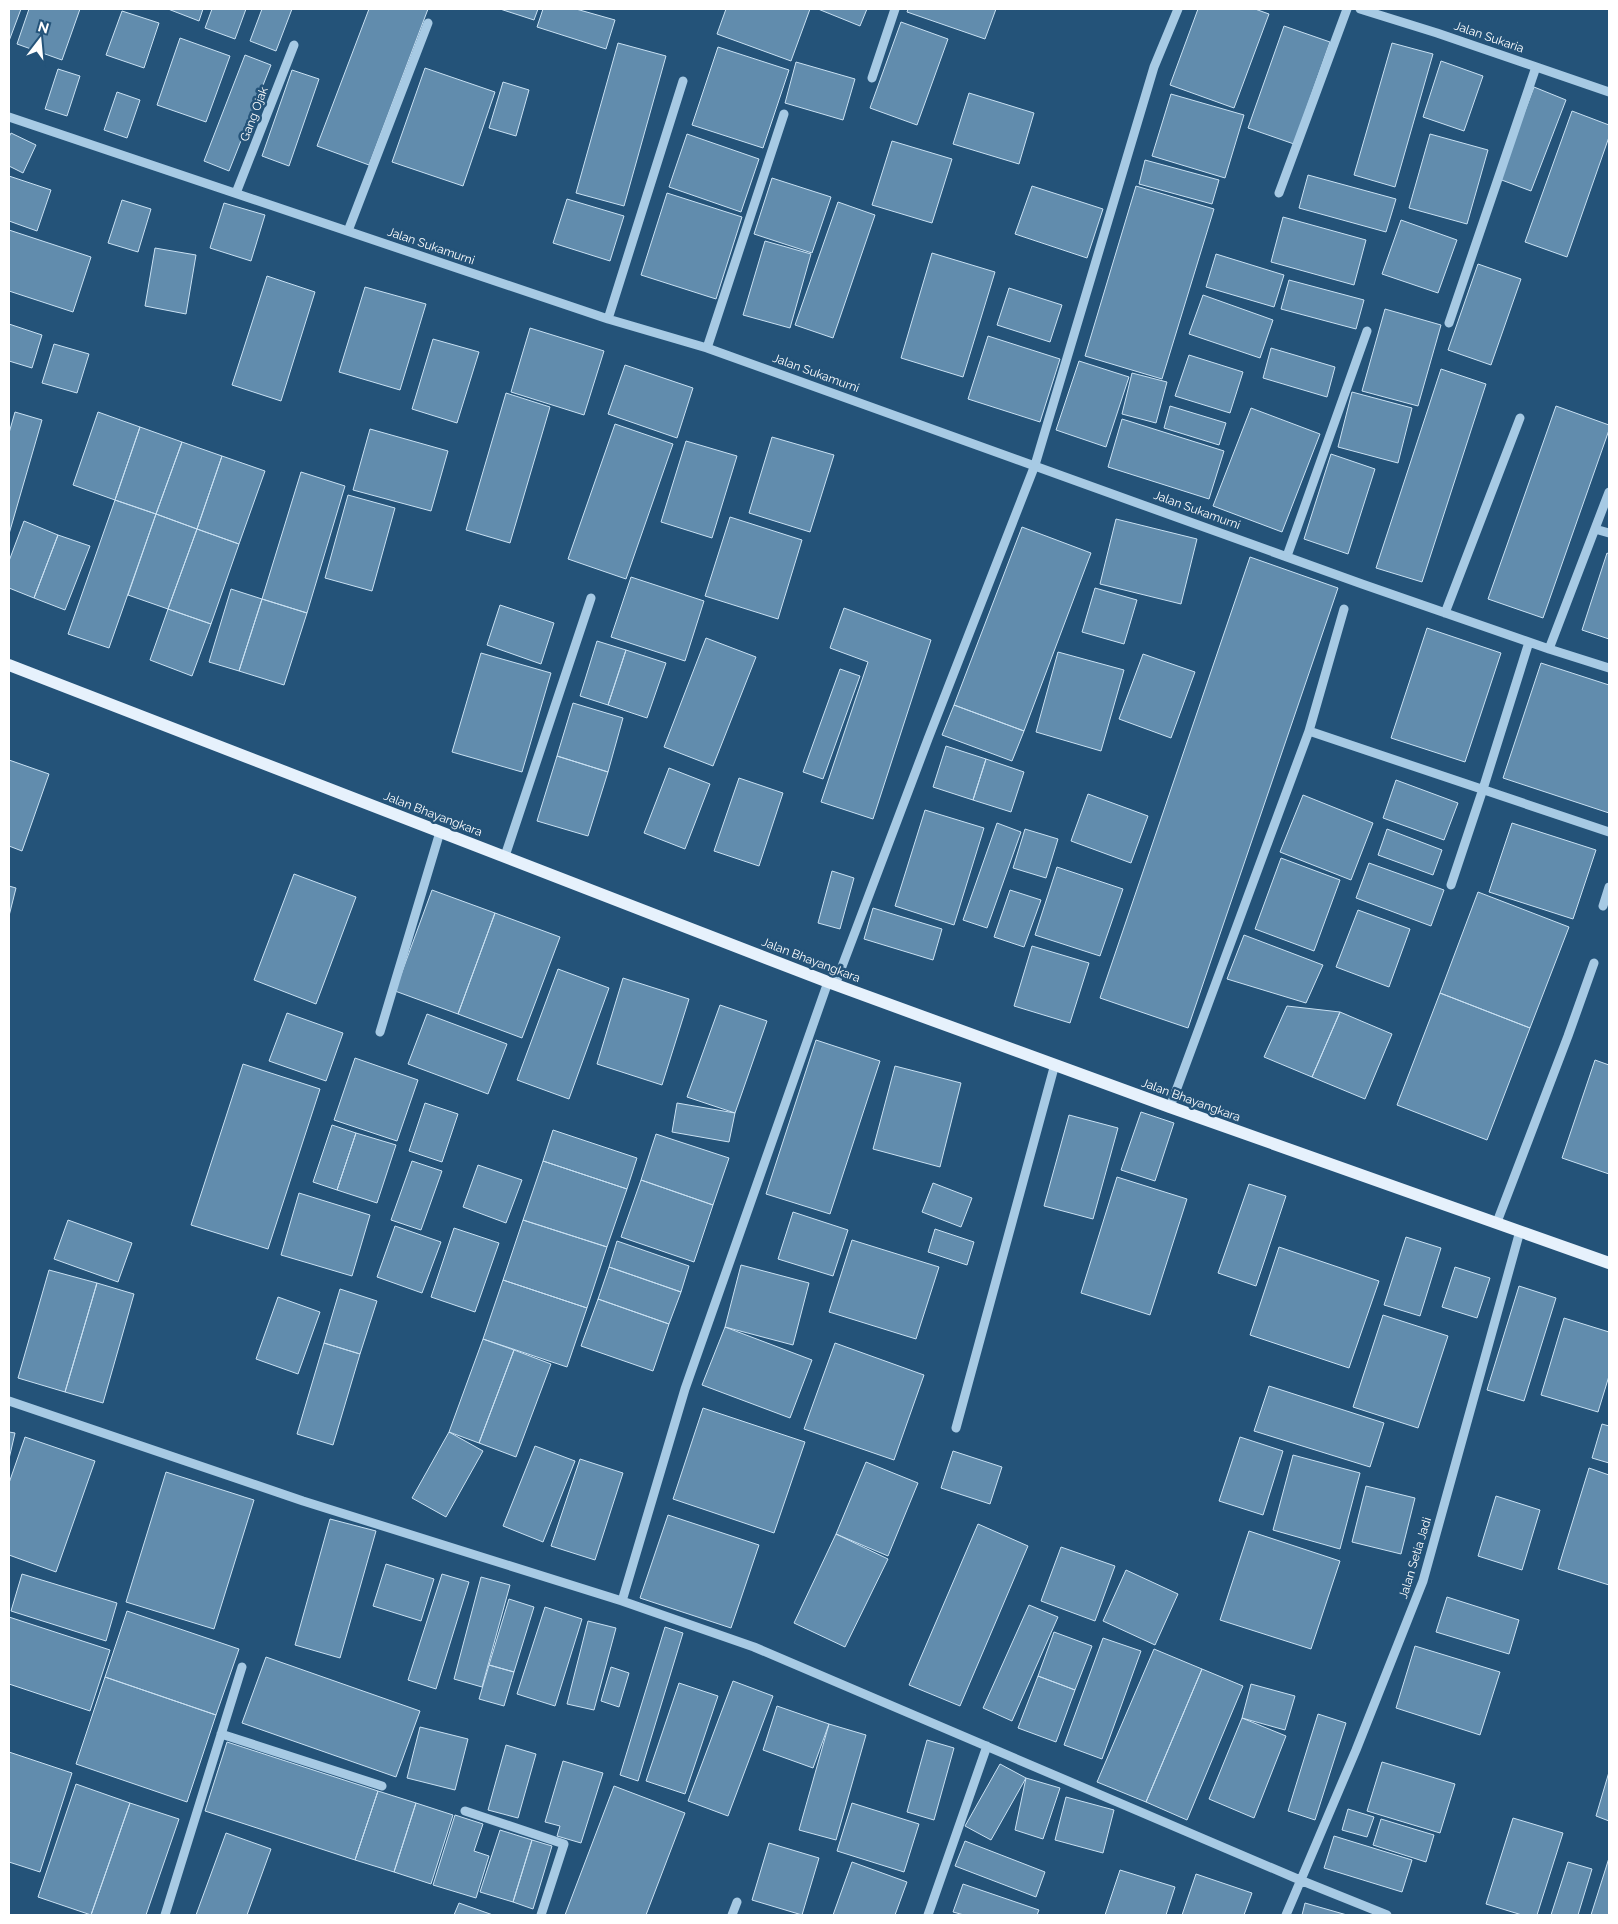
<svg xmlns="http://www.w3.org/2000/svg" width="1618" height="1924" font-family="Raleway,sans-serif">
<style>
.building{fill:#618cad;stroke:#c9e1f3}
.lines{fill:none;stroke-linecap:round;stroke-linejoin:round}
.minor{stroke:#a7cae4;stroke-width:9}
.major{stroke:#e6f1fc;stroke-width:12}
.labels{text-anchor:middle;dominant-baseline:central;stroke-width:5;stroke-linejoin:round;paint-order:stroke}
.street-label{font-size:12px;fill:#fff;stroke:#245379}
</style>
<rect width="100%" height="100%" fill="#245379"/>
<path class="building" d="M9 9H21L9 41Z
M29 9H80L62 60 17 44Z
M168 9H203L199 21Z
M212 9H246L235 39 205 28Z
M262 9H292L276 51 250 41Z
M369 9H428L369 165 317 146Z
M500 9H538L534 20Z
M543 9H576L615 20 606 49 537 27Z
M726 9H810L791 61 717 34Z
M818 9H867L860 26Z
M908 9H996L985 39 907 12Z
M1198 9H1255L1269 14 1234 108 1170 85Z
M122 11 159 23 144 68 106 55Z
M901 22 948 39 917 125 870 108Z
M1284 26 1330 42 1294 144 1248 128Z
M180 38 230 56 206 122 157 105Z
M618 43 666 56 624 206 576 193Z
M1392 43 1433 54 1395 187 1354 175Z
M718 47 789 70 763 148 692 125Z
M245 55 271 65 229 171 204 161Z
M1441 61 1483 76 1464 131 1423 117Z
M796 62 855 79 843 120 785 103Z
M425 68 495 92 463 186 392 162Z
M58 69 80 76 67 116 45 109Z
M292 70 319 79 289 166 262 156Z
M503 82 529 90 516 136 489 128Z
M1534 87 1566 100 1531 191 1499 179Z
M117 92 140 100 127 138 104 130Z
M969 93 1034 113 1019 164 953 144Z
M1171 94 1244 115 1225 178 1152 156Z
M1572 111 1609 125V137L1567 257 1525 242Z
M11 133 36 145 23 173 9 166V137Z
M687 134 759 159 741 212 669 187Z
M1430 134 1488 150 1467 224 1409 208Z
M892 141 952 159 932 223 872 205Z
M1145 160 1219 180 1212 204 1139 184Z
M1308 175 1396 199 1386 232 1299 208Z
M9 176 51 190 37 231 9 221Z
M772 178 831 197 812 253 754 234Z
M1032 186 1103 209 1087 258 1015 234Z
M1136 186 1214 209 1162 379 1085 356Z
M667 193 742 217 716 299 641 275Z
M567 199 624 216 610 261 553 243Z
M122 200 151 209 138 252 108 243Z
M838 202 875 215 833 338 795 325Z
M224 203 265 215 251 261 210 248Z
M1283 217 1366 240 1354 285 1271 262Z
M1401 220 1457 240 1438 293 1382 274Z
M9 230 91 257 73 312 9 291Z
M765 241 811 254 790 328 743 315Z
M155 248 196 255 186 314 145 306Z
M932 253 995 272 963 377 901 358Z
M1216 254 1284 275 1274 307 1206 287Z
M1478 264 1521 279 1491 365 1448 350Z
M267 276 315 292 281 401 232 385Z
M1289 280 1364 300 1356 329 1281 309Z
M365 287 426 304 400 390 339 372Z
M1009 288 1062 305 1050 342 997 325Z
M1203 295 1273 320 1260 358 1189 334Z
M1385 309 1441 325 1418 406 1362 391Z
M9 324 42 335 32 368 9 361Z
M530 328 604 351 584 415 511 392Z
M988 336 1060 359 1040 422 968 399Z
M433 339 479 352 457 423 412 409Z
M54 344 89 354 77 393 42 383Z
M1271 348 1335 367 1327 397 1263 378Z
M1189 355 1243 372 1230 413 1175 396Z
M1079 361 1129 377 1106 447 1056 430Z
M625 365 693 388 677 438 608 414Z
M1441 369 1486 384 1422 582 1376 568Z
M1132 373 1167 382 1156 423 1122 414Z
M1352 392 1412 408 1398 463 1338 447Z
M506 393 550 407 510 543 466 530Z
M1170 406 1226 423 1219 445 1164 428Z
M1556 406 1609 425V430L1543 618 1488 599Z
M1251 408 1320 434 1282 532 1213 506Z
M15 412 42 420 9 534V433Z
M98 412 140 427 115 500 73 485Z
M1122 419 1224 451 1209 499 1108 467Z
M615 424 673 444 626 579 568 559Z
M140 427 182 442 156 514 115 500Z
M370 429 448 451 431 511 353 490Z
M772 437 834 455 810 532 749 513Z
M686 441 737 456 712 538 661 522Z
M182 442 222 456 197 529 156 514Z
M1331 454 1375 469 1348 554 1304 539Z
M222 456 265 471 239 544 197 529Z
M301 472 345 486 307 613 262 599Z
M348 495 395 508 372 591 325 578Z
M115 500 156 514 109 648 68 634Z
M156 514 197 529 168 609 128 595Z
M730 517 802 540 778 619 705 596Z
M1116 519 1197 539 1181 604 1100 584Z
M24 521 58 535 34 598 9 588V561Z
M1022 527 1091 553 1024 731 954 705Z
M197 529 239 544 211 624 168 609Z
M58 535 90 546 65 610 34 598Z
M1607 553 1609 554V639L1582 630Z
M1250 557 1338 588 1188 1028 1100 998Z
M631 577 704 601 685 661 611 637Z
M1095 588 1137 600 1124 644 1082 632Z
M231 589 262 599 239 671 209 662Z
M262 599 307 613 284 685 239 671Z
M500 605 554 623 541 664 487 645Z
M844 608 931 640 873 819 821 802 868 662 830 648Z
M168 609 211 624 192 676 150 660Z
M1427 628 1501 653 1465 762 1391 738Z
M706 638 756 657 713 766 664 747Z
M597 641 626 650 608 705 580 696Z
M626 650 666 663 647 718 608 705Z
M1058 652 1124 670 1101 751 1036 732Z
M481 653 551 673 522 772 452 752Z
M1143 654 1195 672 1171 738 1119 719Z
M1541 663 1609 685V813L1503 778Z
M840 669 860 676 823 779 803 772Z
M573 703 623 718 608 772 557 756Z
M954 705 1024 731 1012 761 942 735Z
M946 746 986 759 973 800 933 787Z
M557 756 608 772 588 836 537 821Z
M986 759 1024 772 1011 812 973 800Z
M9 760 49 774 22 851 9 846Z
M669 768 710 784 685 849 644 833Z
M739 778 783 793 759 866 714 851Z
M1396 780 1458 803 1444 840 1383 818Z
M1088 794 1148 816 1131 863 1071 841Z
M1303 795 1373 823 1351 880 1280 852Z
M925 810 984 828 954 925 895 906Z
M997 823 1021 832 987 928 963 920Z
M1512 823 1596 850 1573 919 1489 892Z
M1025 829 1058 839 1046 878 1013 868Z
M1387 829 1442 850 1433 875 1378 855Z
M1281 858 1340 880 1314 951 1255 929Z
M1369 863 1444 890 1431 926 1356 898Z
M1057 867 1123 889 1100 956 1035 935Z
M832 871 854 878 840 929 818 923Z
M294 874 356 897 316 1004 254 980Z
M9 886 16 888 9 916Z
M432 890 495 913 458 1014 395 991Z
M1010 890 1041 900 1024 947 994 937Z
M1478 892 1569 927 1530 1028 1440 993Z
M873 908 942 929 933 960 864 939Z
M1358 910 1410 929 1389 987 1336 967Z
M495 913 560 937 522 1038 458 1014Z
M1244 935 1323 965 1306 1003 1227 979Z
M1032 946 1089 963 1070 1023 1014 1006Z
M558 969 609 988 569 1099 517 1080Z
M623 978 689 999 662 1085 597 1064Z
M1440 993 1530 1028 1487 1140 1397 1105Z
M720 1005 767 1021 735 1113 687 1097Z
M1287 1006 1340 1012 1312 1077 1264 1057Z
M1340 1012 1392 1034 1365 1099 1312 1077Z
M287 1013 343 1033 326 1081 269 1061Z
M427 1014 507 1044 488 1094 408 1064Z
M816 1040 880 1061 830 1214 766 1194Z
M355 1058 418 1080 397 1141 334 1120Z
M1595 1060 1609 1065V1174L1562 1158Z
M243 1064 320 1089 268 1249 191 1225Z
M895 1066 961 1083 940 1167 873 1149Z
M425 1103 458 1114 442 1162 409 1151Z
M677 1103 735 1113 729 1142 672 1132Z
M1141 1112 1174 1123 1155 1181 1121 1170Z
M1069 1115 1118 1128 1093 1219 1044 1206Z
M332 1125 356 1133 337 1190 313 1182Z
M553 1130 637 1158 627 1189 543 1161Z
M356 1133 396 1145 377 1203 337 1190Z
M656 1134 729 1158 713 1205 641 1180Z
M412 1161 442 1171 421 1230 391 1220Z
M543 1161 627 1189 607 1247 523 1220Z
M478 1165 522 1180 506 1223 463 1207Z
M1117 1177 1187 1199 1150 1315 1081 1293Z
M641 1180 713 1205 694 1262 621 1237Z
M933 1183 972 1198 961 1227 922 1212Z
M1249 1184 1286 1196 1256 1286 1218 1273Z
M299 1193 370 1215 352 1276 281 1255Z
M793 1212 848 1230 833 1276 778 1259Z
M68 1220 132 1243 118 1282 54 1259Z
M523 1220 607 1247 587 1308 503 1280Z
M395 1226 441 1242 422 1293 377 1277Z
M454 1228 499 1243 475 1312 431 1297Z
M935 1229 974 1242 967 1265 928 1252Z
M1406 1237 1441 1248 1420 1316 1384 1305Z
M852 1240 939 1267 916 1339 829 1312Z
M617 1241 689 1266 681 1292 609 1267Z
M1279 1247 1379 1281 1349 1368 1250 1335Z
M741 1265 809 1283 793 1345 725 1327Z
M609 1267 681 1292 669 1324 598 1299Z
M1455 1267 1490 1278 1477 1318 1442 1307Z
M49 1270 97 1283 65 1392 18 1378Z
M503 1280 587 1308 567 1367 483 1339Z
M97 1283 134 1294 103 1403 65 1392Z
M1519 1286 1556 1298 1524 1401 1487 1390Z
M340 1289 377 1301 360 1354 324 1343Z
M278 1297 320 1312 298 1374 256 1359Z
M598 1299 669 1324 653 1371 581 1346Z
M1383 1315 1448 1336 1418 1428 1353 1407Z
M1564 1318 1609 1332V1376L1598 1412 1541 1395Z
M725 1327 812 1360 790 1418 702 1385Z
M483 1339 514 1350 479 1443 449 1432Z
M324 1343 360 1354 333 1445 297 1434Z
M835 1343 924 1375 894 1460 804 1429Z
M514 1350 551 1364 516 1457 479 1443Z
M1269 1386 1384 1423 1370 1467 1254 1431Z
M703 1408 805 1442 774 1533 673 1499Z
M1602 1424 1609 1426V1463L1592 1458Z
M9 1432 15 1433 9 1459Z
M449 1432 483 1451 446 1517 412 1498Z
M25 1437 95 1461 56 1572 9 1555V1483Z
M1240 1437 1283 1451 1263 1515 1219 1501Z
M535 1446 575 1461 543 1542 503 1526Z
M953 1451 1002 1467 990 1504 941 1488Z
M1293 1455 1360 1473 1340 1549 1273 1530Z
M580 1459 623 1473 595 1560 551 1546Z
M866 1462 918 1483 888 1556 836 1534Z
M1589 1468 1609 1475V1585L1558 1569Z
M166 1472 254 1500 214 1629 126 1602Z
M1366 1486 1415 1498 1401 1554 1352 1542Z
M1496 1496 1540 1510 1522 1570 1478 1556Z
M668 1515 759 1545 731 1628 640 1598Z
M330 1519 376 1531 340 1658 295 1645Z
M978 1524 1028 1546 960 1706 909 1685Z
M1249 1531 1340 1561 1311 1649 1220 1620Z
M836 1534 888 1559 845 1647 794 1623Z
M1061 1547 1115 1566 1095 1621 1041 1601Z
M386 1564 434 1579 421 1621 373 1606Z
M1126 1570 1178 1594 1155 1645 1103 1621Z
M22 1574 117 1603 106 1641 11 1611Z
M442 1574 469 1582 436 1689 408 1680Z
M481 1577 510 1585 482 1687 454 1679Z
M1447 1597 1519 1620 1509 1654 1436 1632Z
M509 1599 534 1607 514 1672 489 1665Z
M1029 1605 1058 1617 1012 1721 983 1708Z
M545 1607 582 1619 555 1706 517 1694Z
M127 1611 239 1649 216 1715 105 1677Z
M9 1617 110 1650 90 1711 9 1684Z
M588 1621 616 1628 594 1710 567 1704Z
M665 1627 683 1633 638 1781 620 1775Z
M1054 1632 1092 1646 1075 1690 1038 1676Z
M1103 1638 1141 1651 1102 1759 1064 1745Z
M1415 1646 1500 1672 1480 1735 1396 1708Z
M1154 1649 1202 1669 1146 1802 1097 1782Z
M266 1657 420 1711 396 1777 242 1723Z
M489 1665 514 1672 504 1706 479 1699Z
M611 1667 629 1673 619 1707 601 1701Z
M1202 1669 1243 1686 1187 1820 1146 1802Z
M1038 1676 1075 1690 1056 1742 1018 1728Z
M105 1677 216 1715 187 1802 76 1764Z
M733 1681 773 1696 728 1816 688 1801Z
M679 1683 718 1696 685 1794 646 1781Z
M1251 1684 1295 1696 1285 1730 1242 1718Z
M777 1706 829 1724 813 1768 763 1750Z
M1318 1714 1346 1723 1315 1820 1288 1811Z
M1242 1718 1286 1736 1254 1818 1209 1799Z
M829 1724 866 1735 836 1840 799 1830Z
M420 1727 468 1739 455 1790 407 1778Z
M927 1740 954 1748 934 1820 907 1812Z
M227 1742 378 1791 355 1860 205 1811Z
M506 1745 536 1754 518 1818 488 1810Z
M9 1752 72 1773 40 1872 9 1862Z
M563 1761 603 1773 581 1843 557 1836 560 1826 545 1822Z
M1382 1762 1455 1784 1440 1833 1367 1811Z
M1000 1764 1026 1778 991 1840 965 1826Z
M1609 1772V1821L1596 1816Z
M1026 1778 1060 1788 1043 1839 1015 1830Z
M76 1784 130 1803 91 1915 38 1897Z
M614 1786 685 1813 646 1915H565Z
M378 1791 416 1803 394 1872 355 1860Z
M1066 1797 1114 1810 1103 1853 1055 1840Z
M130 1803 179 1819 146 1915H91Z
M416 1803 453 1815 431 1884 394 1872Z
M852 1803 919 1824 904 1872 837 1851Z
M1348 1809 1374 1817 1367 1837 1342 1830Z
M455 1815 483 1824 474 1851 489 1856 476 1898 433 1885Z
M1513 1818 1563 1833 1537 1915H1522L1486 1904Z
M1381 1819 1434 1835 1426 1862 1373 1845Z
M500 1830 532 1840 513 1902 480 1892Z
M226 1833 271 1849 247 1915H196Z
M1334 1836 1412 1860 1402 1892 1324 1868Z
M532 1840 552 1846 533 1909 513 1902Z
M965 1841 1045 1872 1036 1897 955 1866Z
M769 1843 819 1858 802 1915 752 1900Z
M1609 1858V1915H1591Z
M852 1862 907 1882 895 1915H833Z
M1568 1862 1592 1869 1578 1915H1551Z
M1120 1870 1175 1887 1166 1915H1105Z
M1196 1874 1252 1893 1244 1915H1182Z
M963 1884 1039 1910 1037 1915H964L953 1912Z
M459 1903 493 1915H454Z
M1305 1903 1347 1915H1302Z"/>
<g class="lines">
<path class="minor" d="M1360 9 1437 33 1609 92
M872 78 895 9
M9 117 608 319 707 348 1362 584 1549 649 1609 668
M236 193 294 45
M1279 193 1347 9
M348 231 428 23
M608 319 683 81
M1449 323 1536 67
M707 348 784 114
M1595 529 1609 533
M1287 556 1367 331
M1445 613 1520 418
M1549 649 1609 492
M1309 731 1609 832
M505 856 591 598
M1451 885 1483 789 1529 642
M1603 906 1609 887
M835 985 928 739 1035 465 1154 67 1178 9
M380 1032 440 832
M1170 1107 1309 731 1344 609
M1497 1222 1568 1036 1594 963
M9 1401 303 1501 622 1601 754 1647 1300 1880 1387 1915
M956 1428 1055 1064
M622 1601 685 1389 828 982
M221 1734 382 1786
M465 1811 564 1844 541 1915
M165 1915 242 1667
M732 1915 737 1902
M928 1915 987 1746
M1286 1915 1356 1750 1423 1581 1520 1231"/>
<path class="major" d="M9 665 828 982 1170 1107 1609 1263"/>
</g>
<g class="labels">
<g class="street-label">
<text transform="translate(1489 37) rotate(19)">Jalan Sukaria</text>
<text transform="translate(254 114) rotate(-69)">Gang Ojak</text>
<text transform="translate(431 246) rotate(19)">Jalan Sukamurni</text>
<text transform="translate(816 373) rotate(20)">Jalan Sukamurni</text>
<text transform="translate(1197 510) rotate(20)">Jalan Sukamurni</text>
<text transform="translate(433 814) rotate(21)">Jalan Bhayangkara</text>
<text transform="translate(811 960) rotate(21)">Jalan Bhayangkara</text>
<text transform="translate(1191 1100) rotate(20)">Jalan Bhayangkara</text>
<text transform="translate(1415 1558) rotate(-73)">Jalan Setia Jadi</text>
</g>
</g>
<rect width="1618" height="1924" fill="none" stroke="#ffffff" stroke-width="20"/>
<g transform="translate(40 40) rotate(16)" stroke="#245379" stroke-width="4" paint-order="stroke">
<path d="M0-4L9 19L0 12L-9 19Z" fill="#ffffff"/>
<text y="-8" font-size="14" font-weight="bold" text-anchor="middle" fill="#ffffff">N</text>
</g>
</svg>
